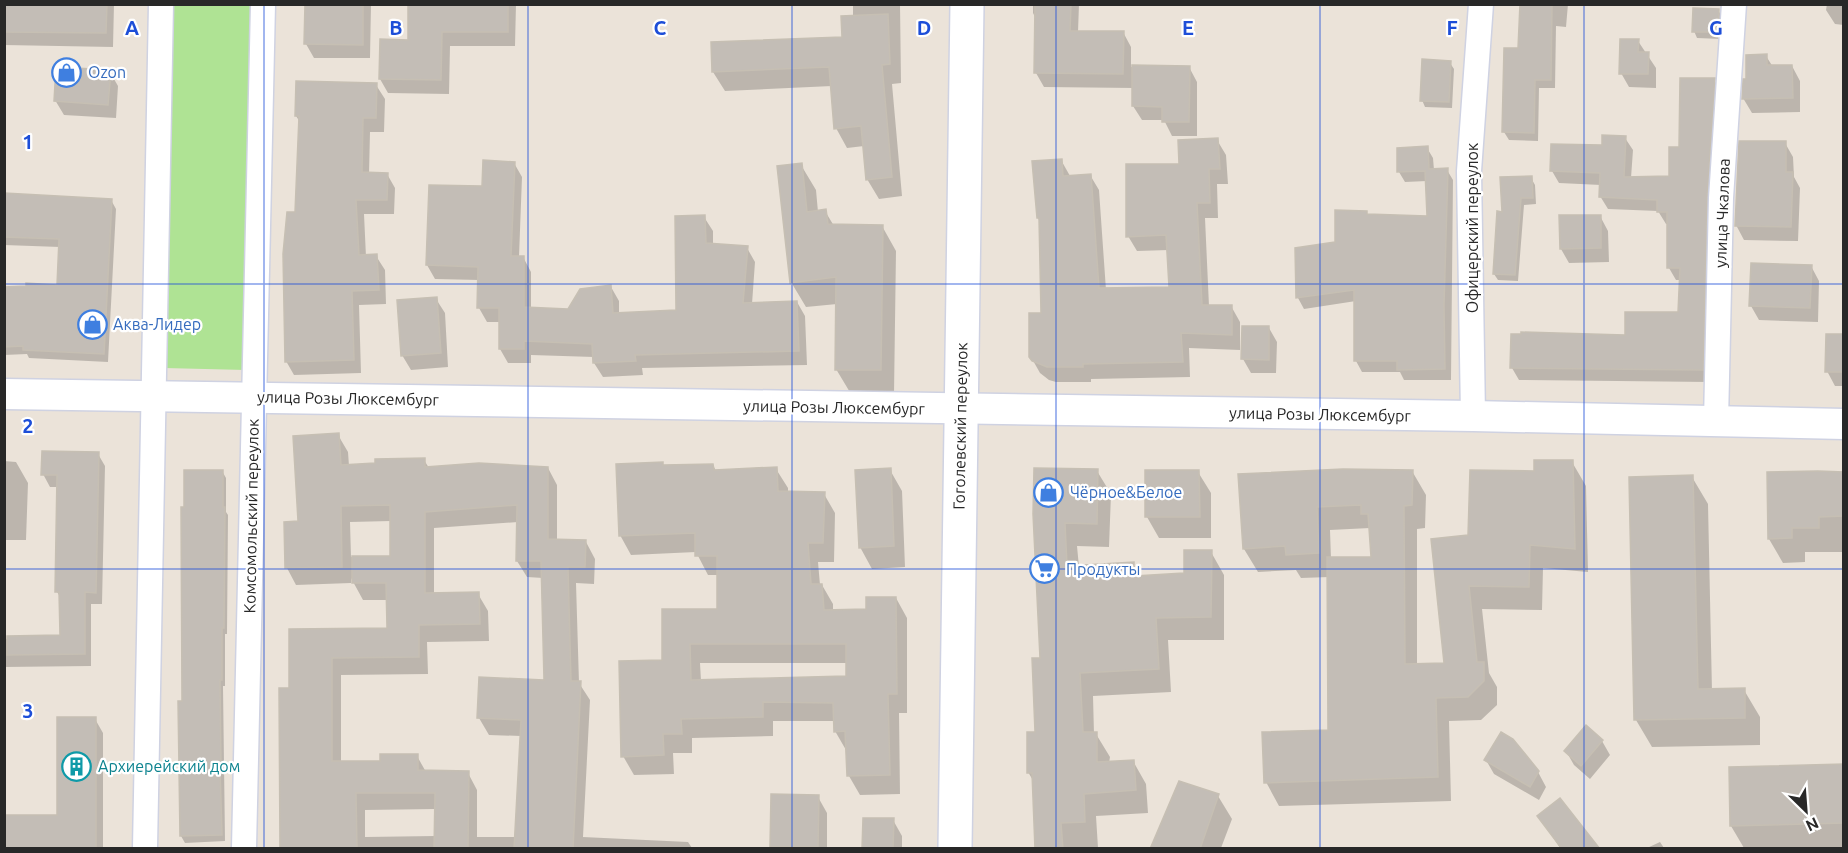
<svg xmlns="http://www.w3.org/2000/svg" width="1848" height="853" font-family="Ubuntu,sans-serif">
<style>
.green{fill:#afe394}
.shadow{fill:#0003;fill-rule:evenodd}
.building{fill:#c3bdb6;stroke:#c6bfb3;stroke-width:1.5;fill-rule:evenodd}
.lines{fill:none;stroke-linecap:round;stroke-linejoin:round}
.minor-casing{stroke:#cfd2e2;stroke-width:27}
.tertiary-casing{stroke:#cfd2e2;stroke-width:33}
.secondary-casing{stroke:#cfd2e2;stroke-width:36}
.minor{stroke:#fff;stroke-width:24}
.tertiary{stroke:#fff;stroke-width:30}
.secondary{stroke:#fff;stroke-width:33}
.grid{fill:none;stroke:#1d4ed8;stroke-width:1.5;stroke-opacity:0.55}
.labels{text-anchor:middle;dominant-baseline:central;stroke-width:4.5;stroke-linejoin:round;paint-order:stroke}
.shop-label{font-size:16px;fill:#366cbe;stroke:#fff;text-anchor:start}
.street-label{font-size:16px;fill:#282828;stroke:#fff}
.culture-label{font-size:16px;fill:#0d838f;stroke:#fff;text-anchor:start}
.grid-label{font-size:20px;text-anchor:middle;font-weight:bold;fill:#1d4ed8;stroke:#fff;stroke-width:4.5;stroke-linejoin:round;paint-order:stroke}
</style>
<rect width="100%" height="100%" fill="#ebe3d9"/>
<path class="green" d="M171 5H253L246 370 164 368Z"/>
<path class="shadow" d="M4 4H114L113 47 4 45Z
M306 4H371L370 58H314L306 44Z
M409 4H516L515 46H450L449 94 388 93 380 79 409 42Z
M853 4H900L901 83 892 84 902 196 879 199 867 179 864 146 847 148 836 128 832 86 725 91 713 72 844 38 853 17Z
M1033 4H1079L1078 32H1123L1131 47V67H1189L1197 82V136H1172L1164 120H1142L1133 106 1134 88 1044 87 1036 73V19L1033 13Z
M1522 4H1568L1566 27 1556 26 1555 88H1539L1538 141 1509 140 1504 132 1519 49Z
M1827 4H1844V25L1835 24 1826 10Z
M1718 10 1722 17 1721 39 1697 38 1694 31Z
M1638 41 1656 68V88L1629 87 1621 73Z
M1766 56 1773 67 1792 66 1800 81V112L1752 113 1743 98 1748 80Z
M1450 63 1454 69 1452 108 1425 107 1422 100Z
M110 72 118 86 116 118 64 115 55 100Z
M1714 80 1721 92 1709 382 1519 380 1512 368 1627 337 1679 313 1681 280H1676L1669 268 1668 224H1666L1658 211 1608 209 1600 196 1601 185 1559 183 1552 171 1625 138 1633 150 1631 178 1671 177 1680 148Z
M376 85 385 99 384 132H370L369 174H387L395 188 394 214H364L366 257 376 256 385 270 386 304 359 305 361 373 294 375 286 361 296 213 300 122 296 116Z
M1217 140 1226 155 1228 184H1217L1218 218H1205L1209 306H1231L1240 322V350L1189 348 1190 377 1091 379V382H1056L1049 380 1040 373 1031 357 1042 315 1040 222 1038 218 1061 160 1070 176 1090 175 1099 190 1106 290 1171 289 1169 250 1137 251 1128 236 1181 165Z
M1785 143 1793 157 1794 177 1800 188 1798 241 1744 240 1736 225Z
M1427 148 1433 158 1434 170H1447L1453 180 1451 380H1404L1400 372H1362L1356 361V301L1304 309 1298 298 1296 250 1336 243 1366 212 1368 216 1429 218 1427 181 1405 182 1399 172Z
M514 163 522 177 519 257H523L531 272V309L569 310 611 287 619 301V314L678 311 704 217 713 231V245L747 248 755 262 752 304 797 302 805 316 807 365 642 368 643 375 603 377 594 363V357L531 355V363H508L500 349V322H487L479 308V280L435 279 427 265 483 188Z
M801 165 816 190 818 212 825 211 834 226H882L896 251 894 395 851 394 836 369 837 304 806 307 791 282Z
M1531 178 1535 185 1536 204 1524 205 1518 281 1498 280 1494 274 1503 213Z
M4 194 111 200 116 209 108 362 29 358 27 354 4 355V288L58 286 60 247 4 245Z
M1600 216 1608 231 1609 262 1569 263 1561 249Z
M1811 266 1819 281 1818 322 1759 320 1751 306Z
M436 299 445 313 448 367 411 370 402 355Z
M1269 328 1277 342 1276 373H1251L1243 359Z
M1844 336V386H1835L1827 371Z
M338 435 348 452 349 466 424 460 429 468H548L557 485V541L586 542 595 559 594 584 576 583 579 683 590 700 583 837 688 842 692 848H282L291 690 290 631 389 630 388 600H363L351 578V583L296 585 287 568 300 523ZM391 521 392 557H351L350 522ZM518 522 517 561 527 577 543 578 546 681 479 718 489 735 521 736 516 837H477V790L468 773 426 772 417 756 382 762 341 763V675L428 674 427 642 489 641 488 611 478 594H434V528ZM436 809 435 836 365 837V810Z
M98 454 105 466 102 604H91V666L4 667V639L62 637 61 598 57 592 58 487H50L43 474Z
M4 461 16 462 28 483 26 540H4Z
M1572 462 1586 486 1588 572 1543 568 1542 610 1482 609 1489 673 1497 687V705L1481 720 1449 721 1451 801 1279 806 1266 782 1329 731V577L1301 578 1296 570 1258 572 1244 549 1240 476 1412 471 1426 495 1425 528 1417 529V665H1445L1470 536 1535 472ZM1370 528 1373 559H1331L1330 530Z
M713 465 716 471 776 469 788 488V493L824 494 835 513 834 562H818L820 585H822L833 604V611H867L896 598 907 618V713H899L900 794 860 795 849 776 846 750 835 731V721H773V736L692 738V753H673L674 774 634 775 623 756 663 662 718 611 719 575H708L696 552 631 555 620 535 664 466ZM700 663H847V678L701 681Z
M890 470 902 491 905 567 872 569 860 547Z
M222 471 226 478V512L228 515 227 634H225V686H223L225 841 185 843 181 836 183 702Z
M1097 471 1111 494 1109 547 1077 546 1079 567 1133 564 1141 577 1186 574 1211 552 1224 575V640H1168L1171 692 1093 696 1094 734H1096L1110 757 1109 763 1133 761 1146 784 1148 813 1096 816 1098 848H1037L1034 782 1028 772 1037 733 1042 659 1034 514Z
M1147 472H1198L1211 493V538H1159L1147 517Z
M1844 474V552H1805V562L1783 563 1769 539Z
M1692 477 1708 504 1712 691 1744 690 1760 717V745L1652 747 1636 720Z
M95 719 103 733V848H4L59 816Z
M1586 727 1602 741 1610 755 1590 779 1574 765 1566 751Z
M1486 760 1538 772 1546 787 1539 800 1494 774Z
M1844 766V848H1744L1731 826Z
M773 796 818 797 827 813V848H772Z
M1218 796 1232 819 1221 848H1151Z
M1539 816 1598 848H1560Z
M893 820 902 836V848H864Z
M1660 842 1664 848H1647Z"/>
<path class="building" d="M4 4H107L106 33 4 32Z
M305 4H363V45L304 44Z
M408 4H508V32H442L441 80 379 79 380 39 408 40Z
M1035 4H1071L1070 31H1124L1123 74 1034 73Z
M1520 4H1552L1551 80H1535L1534 133 1502 132 1504 48H1518Z
M1693 8 1719 9 1718 32H1692Z
M888 14 890 64 882 65 892 177 866 180 861 126 834 129 829 67 712 72 711 42 842 37 841 16Z
M1620 39H1639L1638 52H1649L1648 74H1619Z
M1767 54V65H1792L1793 98 1742 99 1743 79H1746V55Z
M1422 59 1451 61 1449 102 1420 101Z
M1132 65 1190 66 1189 122H1162V107L1132 106Z
M56 67 111 70 108 105 54 101Z
M1680 78H1715L1707 197 1703 370 1510 368 1511 334H1521V332L1625 335V312H1678L1680 268H1667V212H1657V200L1599 197 1600 173 1550 171 1551 144 1602 145V135L1626 136 1624 177 1669 176V147H1679Z
M296 81 377 83 376 118H363L362 172 388 173 387 200H356L359 255 377 254 379 290 352 291 354 360 285 362 283 254 287 212H295L299 116H295Z
M1218 138 1220 169H1209L1210 203H1197L1202 305H1232V335L1181 333 1183 362 1083 364V367H1047L1032 361 1029 357V313H1041L1039 218H1037L1032 161 1062 159 1063 176 1091 174 1099 288 1169 287 1166 235 1126 237V164H1179L1178 140Z
M1739 141H1786V172H1793L1791 227 1735 226Z
M1428 146 1429 169 1448 168 1444 305 1445 369 1397 370V361H1354V290L1296 298 1295 248 1335 242V210L1367 211V214L1427 216 1425 171 1397 172V148Z
M483 160 515 162 511 256H524V307L568 309 580 289 611 285 613 313 676 310 675 216 705 215 706 243 748 246 743 303 797 301 799 351 635 355 636 361 593 363 592 344 524 341V349H499V308H477L478 267 426 265 429 185 482 186Z
M802 163 807 212 826 209 828 224 883 225 881 370H835L836 277 790 283 777 166Z
M1532 176 1533 198H1521L1515 275 1493 274 1497 211 1502 212 1500 177Z
M4 193 112 199 104 354 23 350V346L4 347V287L26 286V283L57 285 59 239 4 237Z
M1559 215H1601V248L1560 249Z
M1751 263 1812 265 1810 308 1749 306Z
M437 297 441 353 401 356 397 300Z
M1242 326H1269V360L1241 359Z
M1826 334H1844V372H1825Z
M339 433 341 465 375 463V459L425 458V467L479 463 548 467V539L586 540 585 567H568L571 681H581L573 849H514L521 720 477 718 479 677 544 680 541 561H516L517 505 425 512V593L479 592 480 624 419 625V657L332 658V761H380V754H418V770L469 771 468 849H434L435 793H356L357 849H280L279 688H289V629L387 628 386 583H352V556H390V505L341 506 342 567 285 568 284 522 298 521 293 436Z
M42 451 99 452 96 593 85 592V654L7 655V636L60 635 59 592H55L57 475H41Z
M1534 460H1573L1575 549 1530 545 1529 587 1469 586 1477 662H1484V681L1468 697 1436 698 1438 777 1264 783 1262 732 1328 730 1327 557H1371L1368 514H1361V505L1317 507 1319 553 1286 555 1285 546 1243 549 1238 474 1343 469 1413 470 1412 505 1404 506 1405 664 1444 663 1431 539 1468 535 1470 470 1534 471Z
M663 462V465L713 464 714 470 777 467 778 491 825 492 823 543H808L811 584H822L824 610 866 609V597H896L897 694H888L890 775 847 776 845 731 834 732 833 703 763 702V717L681 719 682 734H663L664 755 621 757 619 661 662 660V609H717V556H695V533L619 536 616 464ZM690 644H846V676L691 680Z
M891 468 894 546 859 548 855 470Z
M1034 468 1098 469 1097 524 1065 523 1067 566 1134 562V576L1184 573V550H1212L1211 617 1156 618 1159 669 1080 673 1083 732H1097V762L1134 760 1136 790 1084 794 1085 822 1061 823 1063 849H1035L1032 773H1027V732H1035L1032 658H1040L1033 514Z
M184 470H223V507H225L224 628H222V680H220L221 767H220L222 835 180 836 178 701H182L181 507H184Z
M1145 470H1199L1200 517H1145Z
M1818 471 1844 472V516L1819 517V528H1792V538L1768 539 1767 472Z
M1693 475 1698 689 1745 688V718L1634 720 1629 477Z
M57 717H96V849H4V815H57Z
M1586 725 1603 740 1581 766 1564 751Z
M1501 732 1513 739 1539 771 1530 787 1484 760Z
M1844 764V823L1730 826 1729 767Z
M1179 781 1219 794 1200 849H1150Z
M771 794 819 795 818 847H770Z
M1560 798 1600 849H1562L1537 816Z
M863 818H894L893 849H862Z"/>
<g class="lines">
<defs>
<path id="minor" d="M1473 416 1469 171 1481 4
M1716 422 1721 198 1734 4
M145 848 161 4
M244 848 263 4"/>
<path id="tertiary" d="M4 394 1473 416 1844 424"/>
<path id="secondary" d="M955 848 967 4"/>
</defs>
<use href="#minor" class="minor-casing"/>
<use href="#tertiary" class="tertiary-casing"/>
<use href="#secondary" class="secondary-casing"/>
<use href="#minor" class="minor"/>
<use href="#tertiary" class="tertiary"/>
<use href="#secondary" class="secondary"/>
</g>
<path class="grid" d="M264 4V848M528 4V848M792 4V848M1056 4V848M1320 4V848M1584 4V848M4 284H1844M4 569H1844"/>
<defs>
<symbol id="shop-ring" viewBox="-11 -11 22 22"><circle r="9.5" fill="#fff" stroke="#3f7fe0" stroke-width="1.5"/><path d="M-5-2.5h2.3a2.7 3.5 0 0 1 5.4 0H5L5.5 6h-11ZM-1.5-2.5h3a1.5 2.3 0 0 0-3 0Z" fill="#3f7fe0"/></symbol>
<symbol id="supermarket-ring" viewBox="-11 -11 22 22"><circle r="9.5" fill="#fff" stroke="#3f7fe0" stroke-width="1.5"/><path d="M-6-5.5h2.5l.6 2H6L4.5 2H-2.5L-4.4-4H-6ZM-1.5 3.2a1.3 1.3 0 1 0 .1 0ZM3 3.2a1.3 1.3 0 1 0 .1 0Z" fill="#3f7fe0"/></symbol>
<symbol id="building-ring" viewBox="-11 -11 22 22"><circle r="9.5" fill="#fff" stroke="#0f9aa8" stroke-width="1.5"/><path d="M-4-6H4V6H1V3H-1V6H-4ZM-2.5-4.3h1.7v1.8h-1.7ZM.8-4.3h1.7v1.8H.8ZM-2.5-1h1.7V.8h-1.7ZM.8-1h1.7V.8H.8Z" fill="#0f9aa8"/></symbol>
</defs>
<g fill-rule="evenodd">
<use href="#shop-ring" x="50" y="56" width="33" height="33"/>
<use href="#shop-ring" x="76" y="308" width="33" height="33"/>
<use href="#shop-ring" x="1032" y="476" width="33" height="33"/>
<use href="#supermarket-ring" x="1028" y="552" width="33" height="33"/>
<use href="#building-ring" x="60" y="750" width="33" height="33"/>
</g>
<g class="labels">
<g class="shop-label">
<text x="88" y="72">Ozon</text>
<text x="113" y="324">Аква-Лидер</text>
<text x="1070" y="492">Чёрное&amp;Белое</text>
<text x="1066" y="569">Продукты</text>
</g>
<g class="street-label">
<text transform="translate(1722 213) rotate(-88)">улица Чкалова</text>
<text transform="translate(1472 228) rotate(-90)">Офицерский переулок</text>
<text transform="translate(348 398) rotate(1)">улица Розы Люксембург</text>
<text transform="translate(834 407) rotate(1)">улица Розы Люксембург</text>
<text transform="translate(1320 414) rotate(1)">улица Розы Люксембург</text>
<text transform="translate(960 426) rotate(-89)">Гоголевский переулок</text>
<text transform="translate(251 516) rotate(-89)">Комсомольский переулок</text>
</g>
<g class="culture-label">
<text x="98" y="766">Архиерейский дом</text>
</g>
</g>
<g class="grid-label">
<text x="132" y="35">A</text>
<text x="396" y="35">B</text>
<text x="660" y="35">C</text>
<text x="924" y="35">D</text>
<text x="1188" y="35">E</text>
<text x="1452" y="35">F</text>
<text x="1716" y="35">G</text>
<text x="28" y="149">1</text>
<text x="28" y="433">2</text>
<text x="28" y="718">3</text>
</g>
<rect width="1848" height="853" fill="none" stroke="#282828" stroke-width="12"/>
<g transform="translate(1806 811) rotate(155)" stroke="#ffffff" stroke-width="4.5" paint-order="stroke">
<path d="M0-4.5L10 22L0 15L-10 22Z" fill="#282828"/>
<text y="-9" font-size="16" font-weight="bold" text-anchor="middle" fill="#282828">N</text>
</g>
</svg>
